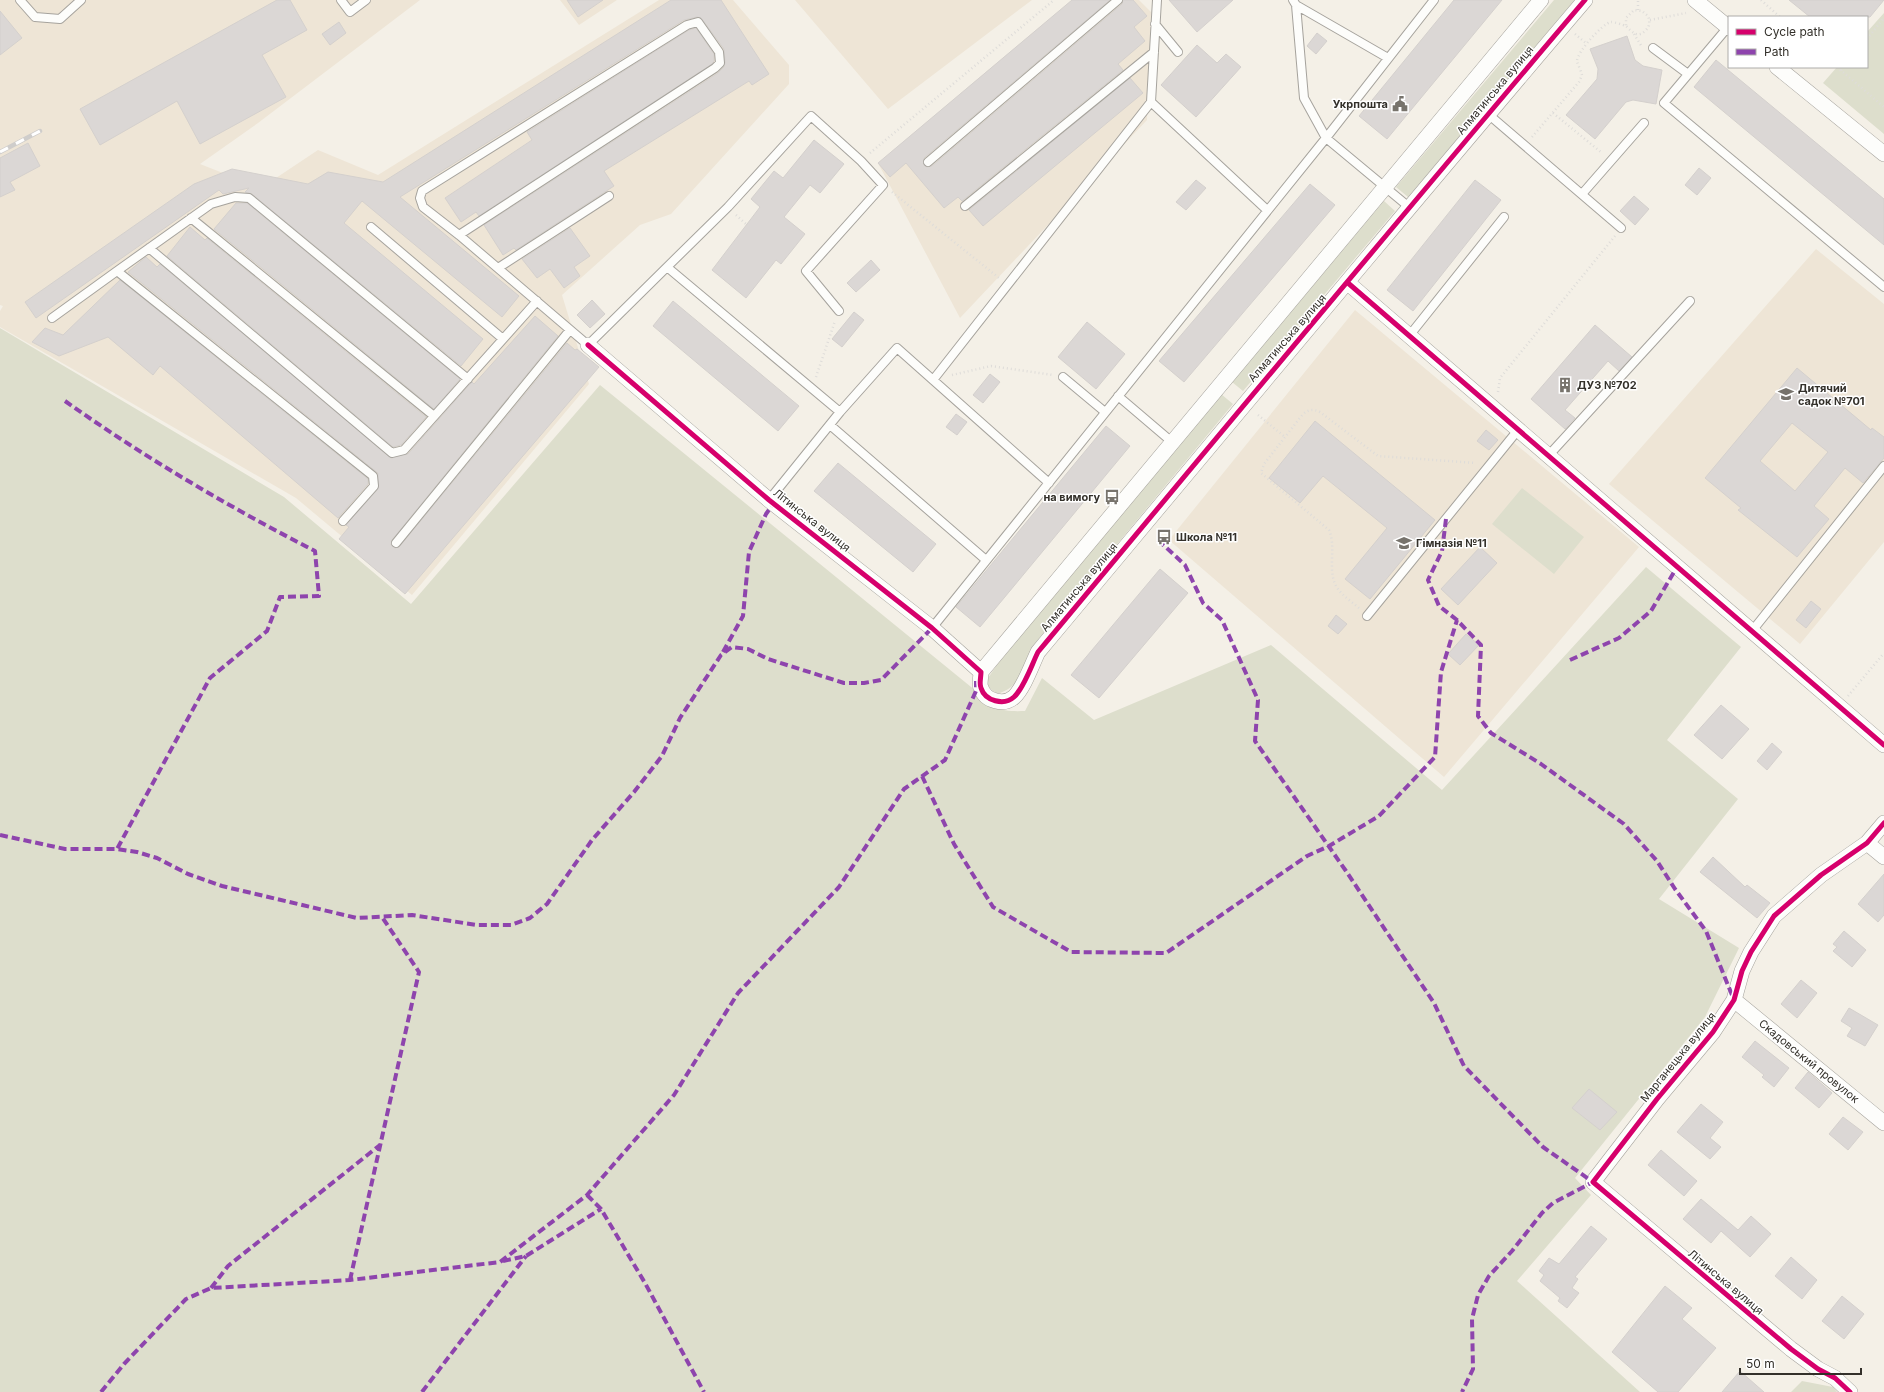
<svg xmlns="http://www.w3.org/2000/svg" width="1884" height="1392" font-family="Inter,sans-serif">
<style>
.built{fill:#eee5d6}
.green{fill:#dddecc}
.building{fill:#dbd7d5;stroke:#d4d0cd;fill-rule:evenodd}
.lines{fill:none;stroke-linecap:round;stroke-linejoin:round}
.lane-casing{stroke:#a6a39d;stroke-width:10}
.street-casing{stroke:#a6a39d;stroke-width:16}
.path{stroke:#dedcd9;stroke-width:2.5;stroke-dasharray:1 3;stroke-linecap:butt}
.lane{stroke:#fdfdfb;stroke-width:8}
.street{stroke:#fdfdfb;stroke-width:15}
.rail-casing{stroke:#cfcdcb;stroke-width:4.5}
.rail{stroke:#fff;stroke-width:3;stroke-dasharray:9;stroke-linecap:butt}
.quiet{stroke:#8e44ad;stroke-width:4;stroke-dasharray:8 4;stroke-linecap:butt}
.cycleway-casing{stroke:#fff;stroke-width:8}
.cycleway{stroke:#d6006c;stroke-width:5}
.labels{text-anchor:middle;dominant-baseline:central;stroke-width:3;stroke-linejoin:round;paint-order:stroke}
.street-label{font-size:11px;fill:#33302a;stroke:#fff}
.poi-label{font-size:11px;font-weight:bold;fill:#33302a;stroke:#fff;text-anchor:start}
</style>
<rect width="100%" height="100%" fill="#f4f0e7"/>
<path class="built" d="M0 0H420L258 123 200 164 261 188 318 150 378 175 659 0H733L789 65V84L671 214 640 225 562 295 589 384 412 595 296 498 0 327V311L3 306 0 305Z
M560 0H617L579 25Z
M795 0H1032L888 109Z
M1072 0H1139L1151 12 1147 120 960 318 878 163Z
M1816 249 1884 304V542L1800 644 1609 484Z
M1355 310 1639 547 1444 777 1169 540Z"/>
<path class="green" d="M1554 0H1575L1408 197 1396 187Z
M1884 13V134L1823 83 1837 67H1867V32Z
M1384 201 1395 211 1243 391 1232 382Z
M0 328 284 497 411 604 600 385 976 691C991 709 1002 712 1025 711L1042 678 1094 720 1271 645 1442 790 1646 567 1741 647 1667 740 1738 799 1659 899 1739 948 1705 1017 1575 1178 1591 1195 1517 1281 1640 1392H0Z
M1221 394 1233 404 1032 647C1023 669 1022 686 997 694L988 687V678L1018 634Z
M1522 488 1584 537 1554 574 1492 524Z
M1802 1381 1833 1387 1837 1392H1791Z"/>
<path class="building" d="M277 0H290L307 30 262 55 286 97 200 144 177 101 100 145 80 109Z
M567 0H603L578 17Z
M671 0H721L769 74 752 85 749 81 604 171 614 186 516 250 514 248 503 255 484 225 718 73 724 67 725 62 724 49 702 19 697 17 684 20 400 197 519 296 502 317 362 201 344 223 483 339 461 366 252 194 245 192 249 188 223 194 219 190 36 318 25 302 194 184 232 169 308 184 328 172 383 182Z
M1072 0H1110L924 158V165L927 167 932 166 1122 4 1123 0H1133L1147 16 1134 27 1145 41 1118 64 1123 70 962 201 958 197 944 208 906 163 890 177 878 163Z
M1169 0H1233L1197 32Z
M1454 0H1502L1387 139 1359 116Z
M1789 0H1884L1870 17H1810Z
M0 11 22 38 0 55Z
M339 22 346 33 330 45 322 34Z
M696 28 714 54V61L712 64 479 216 476 212 461 222 445 198 532 140 527 132 689 30Z
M1317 33 1327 41 1316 54 1307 46Z
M1627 36 1635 60 1643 66 1662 70 1656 104 1633 100 1626 102 1595 139 1566 115 1597 79 1598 69 1590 49Z
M1197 45 1217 63 1226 54 1241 67 1196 117 1161 85Z
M1716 60 1884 199V245L1694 87Z
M1130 78 1143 93 983 226 969 210Z
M814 140 844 164 820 193 810 185 784 217 805 234 781 264 776 260 746 298 712 270 760 207 751 199 774 171 783 178Z
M28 143 40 166 10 182 15 190 0 197V158Z
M1699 168 1711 178 1697 195 1685 185Z
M1196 180 1206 188 1186 210 1176 202Z
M1475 180 1501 200 1413 311 1387 290Z
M1310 184 1335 205 1184 382 1159 361Z
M1634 196 1649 209 1635 225 1620 211Z
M236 203H247L460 379 434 409 214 229Z
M190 227 205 240 207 238 426 417 401 445 393 447 167 256Z
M570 228 590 256 574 267 580 276 564 288 550 269 537 278 522 259Z
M146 257 157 267 160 264 391 458 408 454 470 384 472 382 474 384 535 316 558 336 392 540 391 545 395 548 400 546 567 343 575 350 577 349 599 367 405 594 339 539 349 527 346 525 378 489V473L128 272Z
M871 260 880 270 856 292 847 283Z
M120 280 368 479V484L338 518 160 366 153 375 108 337 59 356 32 342 45 328 63 335Z
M592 300 605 314 590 328 577 315Z
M673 301 799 406 778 431 653 326Z
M854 312 864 320 842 347 832 339Z
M1087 322 1125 354 1096 389 1058 357Z
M1595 325 1632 357 1619 371 1608 361 1565 410 1575 418 1565 429 1531 399Z
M1797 368 1871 430 1872 428 1884 437V458L1863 483 1845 468 1814 506 1829 519 1797 557 1738 510 1741 508 1705 478ZM1792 423 1828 452 1795 491 1760 461Z
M990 374 1000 382 983 403 973 395Z
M956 414 967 422 957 435 946 427Z
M1315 421 1435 520 1370 599 1345 579 1387 528 1323 476 1300 503 1269 478Z
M1106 426 1130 446 980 627 956 607Z
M1486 430 1498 440 1489 450 1477 441Z
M838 463 936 544 913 572 814 491Z
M1480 547 1497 563 1458 605 1441 589Z
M1160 569 1188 593 1099 698 1071 675Z
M1811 601 1821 609 1806 628 1796 620Z
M1336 615 1347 624 1338 634 1328 626Z
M1466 634 1479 645 1460 665 1448 654Z
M1721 705 1749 729 1722 759 1694 735Z
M1772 743 1782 752 1767 770 1757 761Z
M1713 857 1745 887 1747 885 1770 903 1757 918 1700 872Z
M1884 874V915L1878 922 1858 904Z
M1844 931 1866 950 1852 967 1833 951 1837 947 1833 944Z
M1801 980 1817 993 1797 1018 1781 1004Z
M1849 1008 1878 1025 1865 1046 1847 1036 1852 1028 1841 1021Z
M1755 1041 1789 1068 1774 1087 1762 1077 1764 1075 1742 1057Z
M1808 1072 1832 1093 1819 1108 1795 1088Z
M1589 1089 1617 1112 1600 1130 1572 1108Z
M1701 1104 1723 1122 1710 1138 1721 1147 1710 1159 1677 1132Z
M1843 1117 1863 1132 1848 1150 1829 1134Z
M1661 1150 1697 1181 1684 1196 1648 1165Z
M1701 1199 1738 1230 1751 1216 1771 1234 1750 1257 1721 1231 1711 1243 1683 1219Z
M1591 1226 1607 1239 1575 1277 1578 1279 1572 1288 1579 1293 1567 1308 1558 1301 1560 1298 1540 1281 1544 1275 1539 1271 1549 1258 1559 1264Z
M1791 1257 1817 1280 1802 1299 1775 1276Z
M1665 1286 1692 1308 1682 1319 1716 1348 1678 1392H1658L1612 1352Z
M1842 1296 1864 1314 1844 1339 1822 1321Z
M1740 1371 1764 1392H1722Z"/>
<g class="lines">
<defs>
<path id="lane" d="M20 0 35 17 60 19 81 0
M341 0 350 12 366 0
M1157 0 1151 102 1267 210
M1293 0 1296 5 1388 58
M1296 5 1304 98 1326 138 1409 207
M1155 24 1178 52
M1728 27 1664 103 1884 287
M1653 48 1688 74
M1488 114 1621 228
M928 162 1118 0
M1582 194 1644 123
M965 206 1154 52
M191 218 434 416
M371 227 503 339
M459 235 715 68 720 63 719 52 698 22 687 25 422 191 420 198 423 207 459 235 588 345 667 267 840 412 897 348 1049 483
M149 248 392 453 404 450 537 301
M667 267 728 207 811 116 861 161 883 185 806 271 839 311
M498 268 609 196
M52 318 117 271
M1409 336 1504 217
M1063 377 1105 412
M933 380 1151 102
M1118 396 1172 442
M830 425 986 560
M1548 456 1690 301
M769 500 840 412
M343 521 374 486 373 476 117 271 211 204 235 197 249 198 468 379
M396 543 570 330
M1367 616 1518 430
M932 628 1326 138 1434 0
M1752 631 1884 466"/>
<path id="street" d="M1695 0 1729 28
M1777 67 1884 154
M1348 283 1884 745
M588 345 769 500 932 628 981 672C981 677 979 684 981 688 985 701 1004 706 1014 697 1024 688 1032 664 1038 652 1220 434 1401 216 1585 0
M981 672 1541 0
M1867 843 1884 857
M1734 1000 1884 1123
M1850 1392 1835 1378 1818 1369 1791 1349 1593 1182 1657 1099 1713 1032 1734 1000 1742 971 1751 952 1774 916 1821 875 1867 843 1884 823"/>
</defs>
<use href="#lane" class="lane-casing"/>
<use href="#street" class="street-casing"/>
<path class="path" d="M1761 0 1780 17
M1638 10V0
M1650 20 1686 13
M1575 34 1587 44
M1634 34 1642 47
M1867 39 1884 18
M1837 67 1884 107
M1841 70 1844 67
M1553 113 1602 153
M1532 137 1579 82 1582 75C1581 71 1578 65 1577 61 1577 52 1603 23 1611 22 1614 22 1624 25 1626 26 1632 32 1638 39 1646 30 1650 26 1650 21 1648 16L1642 11 1634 10 1626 18V26
M870 153 1054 0
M892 192 999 278
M736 215 746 224
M952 375 991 366 1053 375
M816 377 835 321
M1498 392 1500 378 1615 236
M1258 415 1285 437
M1359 608C1352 602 1343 596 1338 589 1326 573 1337 548 1329 530L1261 473 1264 464 1303 414C1309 409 1313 409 1320 412L1378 456 1476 463
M1848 696 1884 653"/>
<use href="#lane" class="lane"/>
<use href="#street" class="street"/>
<defs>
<path id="rail" d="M0 152 40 131"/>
</defs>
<use href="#rail" class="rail-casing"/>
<use href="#rail" class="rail"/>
<path class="quiet" d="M65 401C144 457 229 507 315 551L319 596 280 597 267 631 210 678 117 849
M1446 519 1442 551 1428 580 1439 606 1457 620 1481 645 1478 716 1491 733 1541 764 1624 824 1657 861 1675 889 1706 931 1734 1000
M1158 540 1185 565 1203 603 1222 620 1258 700 1255 741 1346 871 1434 1003 1464 1066 1543 1147 1593 1182 1553 1203 1542 1213 1512 1251 1489 1276 1478 1295 1472 1319 1473 1369 1462 1392
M723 652 743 616 749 552 766 514 774 503
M1570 660 1619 638 1651 611 1677 567
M922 776 954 844 993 907 1071 952 1166 953 1307 856 1329 846 1379 816 1435 757 1441 672 1457 620
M0 835 65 849H117L137 852 157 858 188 874 222 886 357 918 412 915 477 925H511L530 918 547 904 592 840 634 792 662 756 680 718 721 655 732 647 748 649 768 659 844 683H864L881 680 932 628
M587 1195 601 1209 645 1283 704 1392
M503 1261 526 1256 601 1209
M350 1280 419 972 382 917
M211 1288 228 1266 380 1145
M101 1392 124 1364 186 1299 211 1288 350 1280 500 1262 587 1195 674 1095 738 993 839 887 904 789 945 760 976 691V681
M422 1392 526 1256"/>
<defs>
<path id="cycleway" d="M1348 283 1884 745
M588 345 769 500 932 628 981 672C981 677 979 684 981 688 985 701 1004 706 1014 697 1024 688 1032 664 1038 652 1220 434 1401 216 1585 0
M1850 1392 1835 1378 1818 1369 1791 1349 1593 1182 1657 1099 1713 1032 1734 1000 1742 971 1751 952 1774 916 1821 875 1867 843 1884 823"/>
</defs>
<use href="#cycleway" class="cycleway-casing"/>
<use href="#cycleway" class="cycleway"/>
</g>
<defs>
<symbol id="civic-bare" viewBox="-9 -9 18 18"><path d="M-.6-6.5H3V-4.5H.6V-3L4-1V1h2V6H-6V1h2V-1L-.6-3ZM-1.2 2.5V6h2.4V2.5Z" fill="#77736c" stroke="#fff" stroke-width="2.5" paint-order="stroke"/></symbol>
<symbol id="building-bare" viewBox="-9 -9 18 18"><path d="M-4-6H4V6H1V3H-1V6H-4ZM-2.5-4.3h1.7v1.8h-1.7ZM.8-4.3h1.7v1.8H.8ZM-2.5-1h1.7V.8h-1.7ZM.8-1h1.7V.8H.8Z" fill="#77736c" stroke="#fff" stroke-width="2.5" paint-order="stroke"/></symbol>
<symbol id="school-bare" viewBox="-9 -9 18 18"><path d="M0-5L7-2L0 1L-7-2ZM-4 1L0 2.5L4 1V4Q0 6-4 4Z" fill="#77736c" stroke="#fff" stroke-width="2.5" paint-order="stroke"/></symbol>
<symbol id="bus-bare" viewBox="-9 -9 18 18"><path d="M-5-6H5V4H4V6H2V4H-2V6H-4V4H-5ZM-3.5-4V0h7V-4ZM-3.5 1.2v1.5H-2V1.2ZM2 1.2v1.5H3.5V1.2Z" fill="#77736c" stroke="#fff" stroke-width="2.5" paint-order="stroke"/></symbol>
</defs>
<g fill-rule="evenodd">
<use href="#civic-bare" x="1389" y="93" width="22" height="22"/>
<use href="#building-bare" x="1554" y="374" width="22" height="22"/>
<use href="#school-bare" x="1775" y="383" width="22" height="22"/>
<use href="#bus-bare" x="1101" y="486" width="22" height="22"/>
<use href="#bus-bare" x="1153" y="526" width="22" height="22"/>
<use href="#school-bare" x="1393" y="532" width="22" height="22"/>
</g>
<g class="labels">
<g class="street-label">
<text transform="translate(1495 90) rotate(-50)">Алматинська вулиця</text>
<text transform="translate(1287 338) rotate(-49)">Алматинська вулиця</text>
<text transform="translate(812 520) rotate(38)">Літинська вулиця</text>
<text transform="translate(1079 587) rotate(-50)">Алматинська вулиця</text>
<text transform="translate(1678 1057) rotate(-51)">Марганецька вулиця</text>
<text transform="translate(1809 1061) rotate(39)">Скадовський провулок</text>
<text transform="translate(1726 1282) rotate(40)">Літинська вулиця</text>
</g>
<g class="poi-label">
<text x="1388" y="104" text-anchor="end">Укрпошта</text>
<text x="1577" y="385">ДУЗ №702</text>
<text x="1798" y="388">Дитячий<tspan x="1798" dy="13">садок №701</tspan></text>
<text x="1100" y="497" text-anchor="end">на вимогу</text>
<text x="1176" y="537">Школа №11</text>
<text x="1416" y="543">Гімназія №11</text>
</g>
</g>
<rect x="1728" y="16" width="140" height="52" fill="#ffffff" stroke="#adacaa"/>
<rect x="1736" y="29" width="20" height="6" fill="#d6006c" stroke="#adacaa"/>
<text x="1764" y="36" font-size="12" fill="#33302a">Cycle path</text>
<rect x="1736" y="49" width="20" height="6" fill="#8e44ad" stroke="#adacaa"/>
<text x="1764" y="56" font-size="12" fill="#33302a">Path</text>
<path d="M1740 1368v6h121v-6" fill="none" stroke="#33302a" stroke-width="2"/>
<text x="1746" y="1368" font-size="12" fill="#33302a" stroke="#ffffff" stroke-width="3" paint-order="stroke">50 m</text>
</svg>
